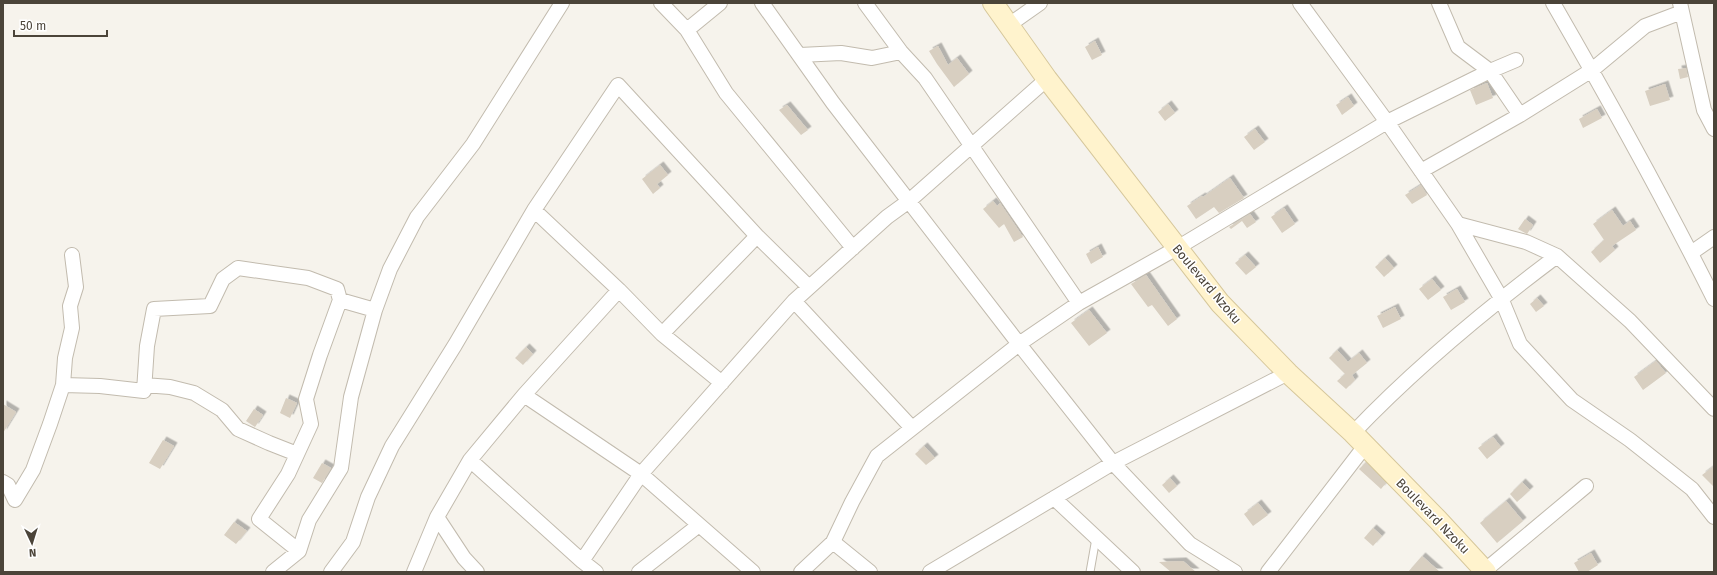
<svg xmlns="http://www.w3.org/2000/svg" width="1717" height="575" font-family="'Fira Sans',sans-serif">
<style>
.building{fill:#d8cfc1;filter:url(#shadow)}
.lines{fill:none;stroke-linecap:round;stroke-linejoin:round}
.lane-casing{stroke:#c2bbae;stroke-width:9}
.street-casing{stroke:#c2bbae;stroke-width:16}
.secondary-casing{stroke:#d6c79b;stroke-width:22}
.lane{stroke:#fff;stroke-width:7}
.street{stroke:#fff;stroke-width:14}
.secondary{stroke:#fff3cd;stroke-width:20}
.labels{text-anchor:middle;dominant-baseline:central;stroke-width:3;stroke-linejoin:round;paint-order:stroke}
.street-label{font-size:13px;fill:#4b4439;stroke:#fff}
</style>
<defs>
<filter id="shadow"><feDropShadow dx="3.5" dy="-3.5" stdDeviation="0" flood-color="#0004"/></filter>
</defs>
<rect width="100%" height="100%" fill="#f6f3ec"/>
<path class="building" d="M1095 41 1102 55 1092 60 1085 47Z
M938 46 948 65 957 58 969 74 954 87 937 64 929 51Z
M1686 68 1688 77 1680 79 1678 69Z
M1487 83 1493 98 1476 105 1470 90Z
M1665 84 1670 100 1650 106 1645 91Z
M1348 97 1354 106 1342 115 1336 105Z
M1168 104 1175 113 1165 121 1158 112Z
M787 105 808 130 801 135 779 110Z
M1597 109 1602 118 1583 128 1579 119Z
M1255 129 1265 142 1254 150 1244 137Z
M660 165 668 175 657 184 660 188 653 194 642 179Z
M1230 178 1244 198 1219 213 1214 207 1196 219 1187 206 1202 196 1203 197Z
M1421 185 1427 195 1412 204 1405 195Z
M993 201 997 206 1000 203 1023 237 1014 242 1004 224 999 228 983 209Z
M1284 208 1295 224 1282 233 1271 217Z
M1612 210 1623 226 1630 221 1636 230 1612 246 1615 250 1600 263 1591 252 1604 240 1593 224Z
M1250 214 1256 222 1247 228 1242 221 1231 229 1229 227Z
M1525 219 1533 225 1527 234 1518 229Z
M1098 247 1103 257 1091 264 1086 254Z
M1245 255 1256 267 1246 275 1235 263Z
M1385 258 1394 268 1384 277 1375 267Z
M1146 275 1177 319 1168 326 1152 305 1148 307 1131 284Z
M1432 279 1441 290 1428 300 1419 289Z
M1457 289 1465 302 1451 310 1443 297Z
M1537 298 1544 306 1536 312 1530 304Z
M1395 307 1401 319 1383 328 1377 316Z
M1089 310 1107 333 1089 346 1071 323Z
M526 347 533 354 523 365 515 358Z
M1337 350 1348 362 1359 353 1367 363 1352 375 1355 380 1346 389 1337 381 1345 374 1329 358Z
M1656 361 1666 373 1643 390 1634 377Z
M286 398 297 403 290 418 280 413Z
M3 404 16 412 3 433Z
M254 409 263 415 255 427 246 421Z
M1493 437 1501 447 1487 459 1478 448Z
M163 440 174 446 160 469 149 463Z
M924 446 935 458 926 465 915 454Z
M1366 462 1386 483 1381 489 1359 469Z
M322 463 331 468 322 483 313 478Z
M1714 466V487L1702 475Z
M1170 478 1177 486 1169 493 1162 485Z
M1522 482 1530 490 1517 502 1510 494Z
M1506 501 1523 521 1497 543 1480 523Z
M1258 503 1268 515 1253 526 1244 514Z
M234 522 247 531 236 544 224 535Z
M1373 528 1382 536 1373 546 1364 538Z
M1591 553 1598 565 1587 572H1579L1574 563Z
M1422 556 1440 572H1408Z
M1183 561 1196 572H1171L1159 562Z"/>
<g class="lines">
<defs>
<path id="lane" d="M1090 572 1096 538"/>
<path id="street" d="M661 3 687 30 726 93 853 248
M762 3 833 103 1019 344 1113 463 1190 544 1235 572
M865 3 901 52 925 78 1079 303
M1300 3 1387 122 1458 224 1526 242 1557 256 1630 321 1714 409
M1439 3 1458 47 1490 71 1520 115
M1553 3C1609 100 1664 199 1714 299
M1680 3 1704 110 1714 129
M1009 25 1040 3
M687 30 720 3
M800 55 841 53 872 58 901 52
M1421 171 1520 115 1592 70 1645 26 1682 12
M534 210 619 290 662 334 722 383
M1458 224 1501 298 1520 344 1572 400 1630 440 1692 489 1714 517
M1691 253 1714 237
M72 255 76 287 70 306 72 328 65 358 63 385 100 386 144 391 147 346 154 309 210 306 223 279 238 268 308 278 337 289 340 300 320 355 306 399 311 424 288 474 259 519 299 551
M340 300 375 310
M794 301 912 428
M662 334 757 236
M144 385 170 387 194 393 222 410 238 429 269 443 297 454
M524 395 641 474 753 572
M1353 433C1415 368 1485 310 1557 256
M470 460 582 561 596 572
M3 482 8 485 15 500 33 470 50 424 63 385
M1054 498 1133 572
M437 517 464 558 477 572
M833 542 870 572
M582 561 641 474 794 301 887 217 909 201 1047 79
M273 572 299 551 309 520 341 468 351 397 375 310 390 269 417 217 473 144 562 3
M331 572 353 542 368 497 392 446 455 345 534 210 618 85 757 236 809 287
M414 572 437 517 470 460 524 395 619 290
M639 572 699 525
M801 572 833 542 852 502 877 456 1019 344 1079 303 1177 248 1387 122 1490 71 1516 60
M930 572 1113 463 1288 373
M1268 572 1365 446
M1483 572 1586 486"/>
<path id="secondary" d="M993 3 1047 79 1220 303 1288 373 1353 433 1438 520 1486 572"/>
</defs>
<use href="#lane" class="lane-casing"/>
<use href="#street" class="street-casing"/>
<use href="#secondary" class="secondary-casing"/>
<use href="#lane" class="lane"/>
<use href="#street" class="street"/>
<use href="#secondary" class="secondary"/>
</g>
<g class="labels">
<g class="street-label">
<text transform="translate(1207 284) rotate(50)">Boulevard Nzoku</text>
<text transform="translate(1433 516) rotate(46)">Boulevard Nzoku</text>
</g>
</g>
<rect width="1717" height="575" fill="none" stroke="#4b4439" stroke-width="8"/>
<g transform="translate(32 543) rotate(176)" stroke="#ffffff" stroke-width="3" paint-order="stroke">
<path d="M0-3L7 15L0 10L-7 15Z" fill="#4b4439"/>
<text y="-6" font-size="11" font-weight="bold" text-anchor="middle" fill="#4b4439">N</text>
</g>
<path d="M14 30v6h93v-6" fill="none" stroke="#4b4439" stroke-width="2"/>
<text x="20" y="30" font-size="12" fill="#4b4439" stroke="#ffffff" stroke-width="3" paint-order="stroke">50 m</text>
</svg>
